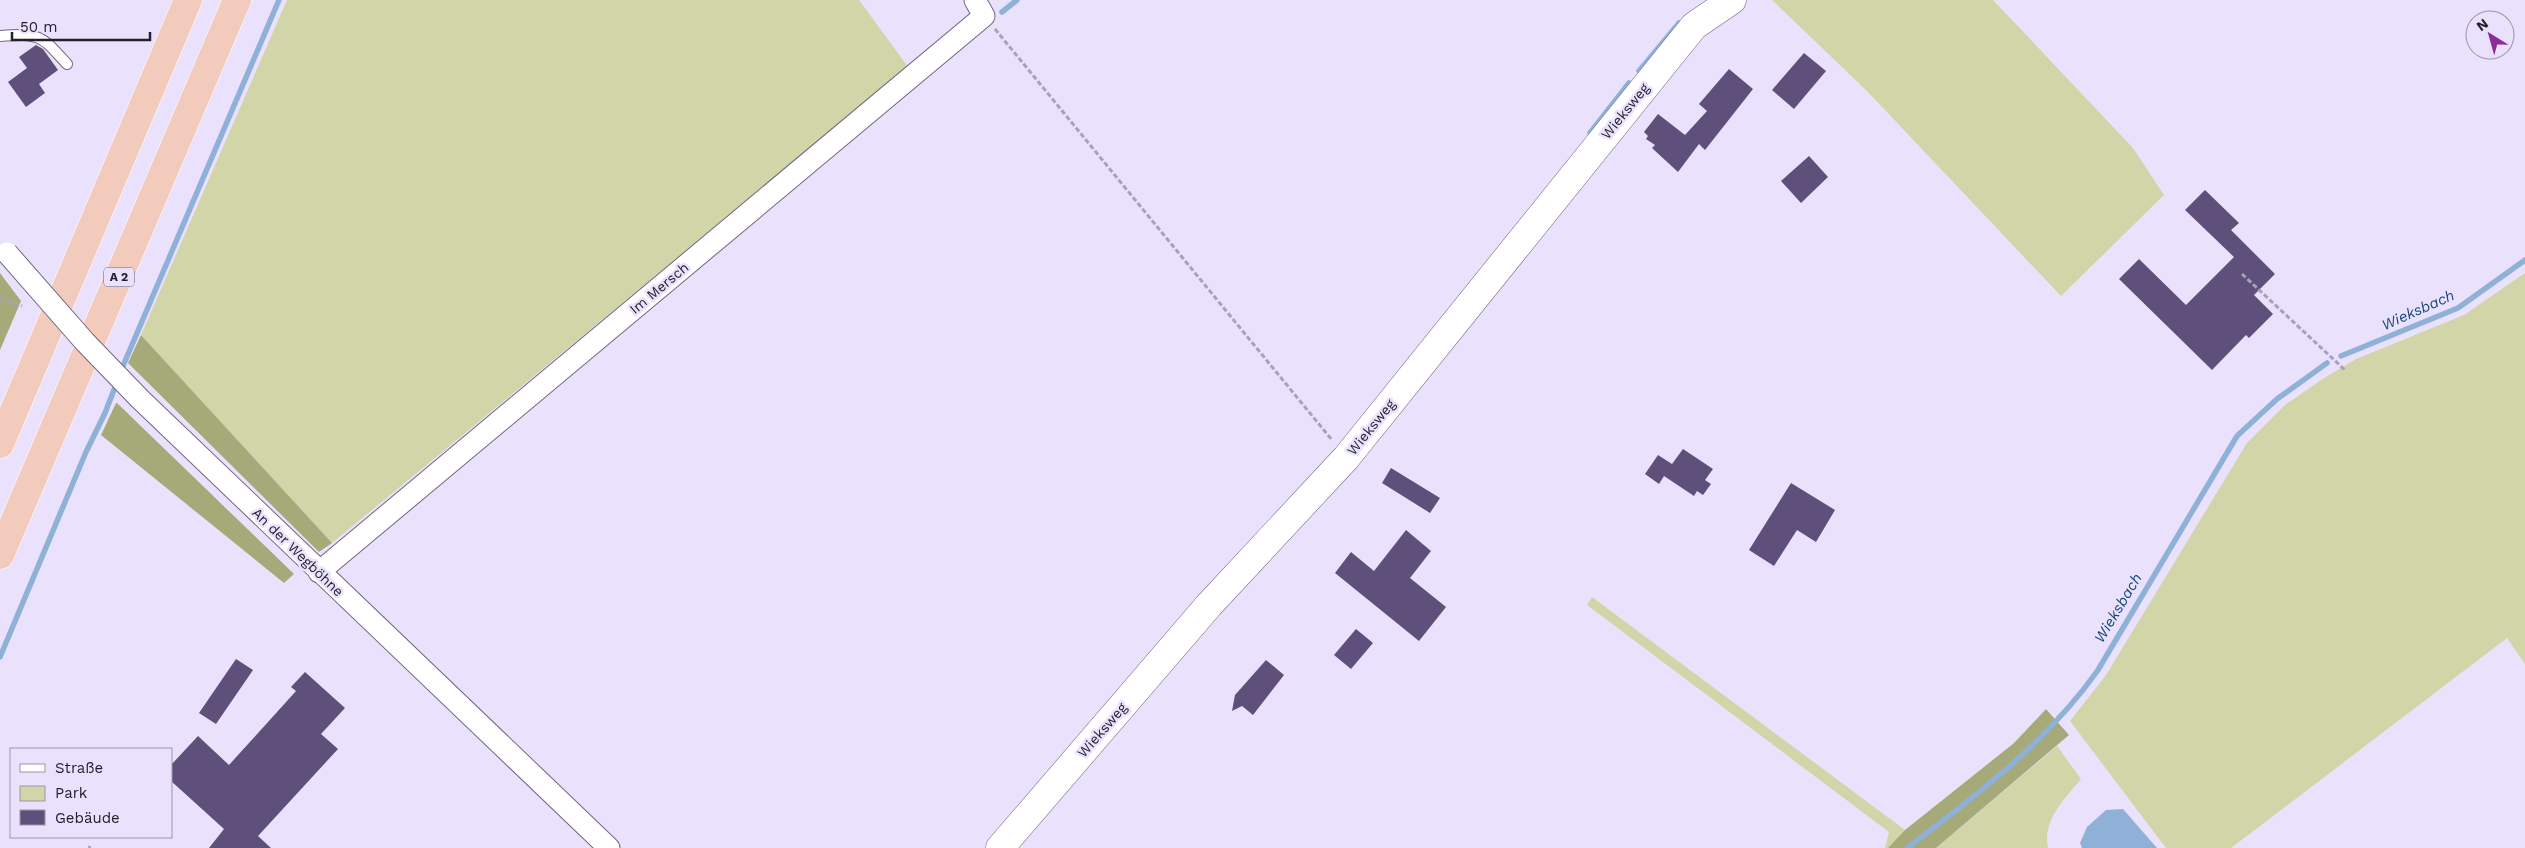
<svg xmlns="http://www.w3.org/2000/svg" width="2525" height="848" font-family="'Work Sans',sans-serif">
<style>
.green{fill:#d1d5a7}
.forest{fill:#a6aa79}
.water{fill:#8fb1d8}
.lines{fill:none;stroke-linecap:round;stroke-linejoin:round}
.stream{stroke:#8fb1d8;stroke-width:5.5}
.building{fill:#5e507a}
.lane-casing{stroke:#6f6682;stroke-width:12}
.street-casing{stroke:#6f6682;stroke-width:23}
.secondary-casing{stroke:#6f6682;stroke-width:29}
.highway-casing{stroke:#fff;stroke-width:29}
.path{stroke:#a9a2b7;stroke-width:3;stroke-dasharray:5 2.5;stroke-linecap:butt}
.lane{stroke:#fff;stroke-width:10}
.street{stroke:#fff;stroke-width:21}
.secondary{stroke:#fff;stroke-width:28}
.highway{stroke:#f3cbbc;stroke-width:28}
.street-bridge-casing{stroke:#6f6682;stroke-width:23;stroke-linecap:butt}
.street-bridge{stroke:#fff;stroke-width:21}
.labels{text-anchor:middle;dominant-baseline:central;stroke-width:5;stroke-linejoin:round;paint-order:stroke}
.shield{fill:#eae2fc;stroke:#605b6a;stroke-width:1}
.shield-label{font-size:12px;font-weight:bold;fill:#25212c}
.street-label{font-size:14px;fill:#25212c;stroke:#eae2fc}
.water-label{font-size:15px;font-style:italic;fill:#154677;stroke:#eae2fc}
</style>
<rect width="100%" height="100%" fill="#eae2fc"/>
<path class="green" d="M287 0H859L908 67 332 543 141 335Z
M1772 0H1993L2133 148 2164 195 2061 296 1866 90Z
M2525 273V664L2507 638 2231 848H2166L2070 721 2106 675 2247 443 2285 405 2321 380 2356 359 2464 315Z
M1592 597 1905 830 1888 848H1885L1889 832 1587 605Z
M2057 746 2081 779C2065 798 2042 821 2048 848H1936Z"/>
<path class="forest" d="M0 273 21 301 0 350Z
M141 335 332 543 319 552 128 363Z
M116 403H117L294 574 284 583 101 435Z
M2046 709 2069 735 1936 848H1888L1905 830 2014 743Z"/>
<path class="water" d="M2123 809 2157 848H2082L2080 843 2087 827 2106 810Z"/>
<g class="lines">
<path class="stream" d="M1002 12 1017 0
M1639 71 1679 23
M1590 133 1629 83
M2341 356 2458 308 2525 260
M120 373 279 0
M0 657 86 452 105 413 117 382
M1907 848C1976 796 2048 741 2098 670L2237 436 2277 399 2327 363"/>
</g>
<path class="building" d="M36 45 43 49 58 70 39 84 45 93 26 107 8 82 27 68 19 57Z
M1804 53 1826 71 1794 109 1772 90Z
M1729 69 1753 89 1705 150 1699 144 1678 172 1652 148 1655 145 1646 139 1648 136 1644 132 1658 114 1685 135 1707 111 1699 104Z
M1809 156 1828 177 1801 203 1781 181Z
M2205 190 2239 223 2231 230 2275 274 2254 295 2273 314 2249 338 2246 335 2212 370 2119 279 2139 259 2186 305 2234 257 2185 210Z
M1683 449 1713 469 1705 480 1711 484 1703 495 1697 491 1694 496 1664 476 1659 484 1645 474 1658 455 1672 464Z
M1391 468 1440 498 1430 513 1382 483Z
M1791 483 1835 510 1816 542 1797 530 1774 566 1749 550Z
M1406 530 1431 551 1410 578 1446 607 1419 641 1335 573 1351 552 1374 571Z
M1356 629 1373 643 1351 669 1334 655Z
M236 659 253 670 216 724 199 713Z
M1266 660 1284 675 1253 715 1242 706 1232 711 1235 695Z
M305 672 345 708 321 734 338 749 258 836 271 848H209L224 829 171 781V765L198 736 229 765 296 691 291 687Z"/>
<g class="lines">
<defs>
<path id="lane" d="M0 36C40 33 41 35 67 64"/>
<path id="street" d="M140 399 609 848
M319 572 984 16 975 0"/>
<path id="secondary" d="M1000 848 1209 605 1346 458 1694 26 1732 0"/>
<path id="highway" d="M0 444 188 0
M0 555 237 0"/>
</defs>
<use href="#lane" class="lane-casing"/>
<use href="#street" class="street-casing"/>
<use href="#secondary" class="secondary-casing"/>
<use href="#highway" class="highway-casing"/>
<path class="path" d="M995 29 1332 440
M2242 274 2346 371
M0 298 22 306
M89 848 90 846"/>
<use href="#lane" class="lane"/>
<use href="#street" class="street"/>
<use href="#secondary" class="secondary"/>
<use href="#highway" class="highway"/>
<defs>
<path id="street-bridge" d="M7 253 85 342 140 399"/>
</defs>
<use href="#street-bridge" class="street-bridge-casing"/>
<use href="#street-bridge" class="street-bridge"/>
</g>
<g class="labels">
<rect class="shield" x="104" y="267.5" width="30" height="19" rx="4"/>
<g class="shield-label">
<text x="119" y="277">A 2</text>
</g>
<g class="street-label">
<text transform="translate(1625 111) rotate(-51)">Wieksweg</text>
<text transform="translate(659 288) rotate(-40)">Im Mersch</text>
<text transform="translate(1371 427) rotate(-51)">Wieksweg</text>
<text transform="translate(298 552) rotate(44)">An der Wegböhne</text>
<text transform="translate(1102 730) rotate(-49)">Wieksweg</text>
</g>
<g class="water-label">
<text transform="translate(2418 310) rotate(-24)">Wieksbach</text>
<text transform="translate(2118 608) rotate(-59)">Wieksbach</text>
</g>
</g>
<rect x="10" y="748" width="162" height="90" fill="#eae2fc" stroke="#9b95a9"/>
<rect x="20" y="764" width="25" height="8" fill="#ffffff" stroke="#9b95a9"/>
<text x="55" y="773" font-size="15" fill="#25212c">Straße</text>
<rect x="20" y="786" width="25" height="15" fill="#d1d5a7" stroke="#9b95a9"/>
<text x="55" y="798" font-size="15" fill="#25212c">Park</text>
<rect x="20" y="810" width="25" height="15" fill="#5e507a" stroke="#9b95a9"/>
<text x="55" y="823" font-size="15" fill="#25212c">Gebäude</text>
<g transform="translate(2490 35) rotate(323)"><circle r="24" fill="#eae2fc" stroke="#9b95a9"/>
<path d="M0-4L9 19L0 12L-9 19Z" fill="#8b2d97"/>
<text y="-8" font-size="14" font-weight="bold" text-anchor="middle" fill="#25212c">N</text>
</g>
<path d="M12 32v8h138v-8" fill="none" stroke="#25212c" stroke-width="2.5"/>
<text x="20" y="32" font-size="15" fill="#25212c" stroke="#eae2fc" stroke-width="4" paint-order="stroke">50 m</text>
</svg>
